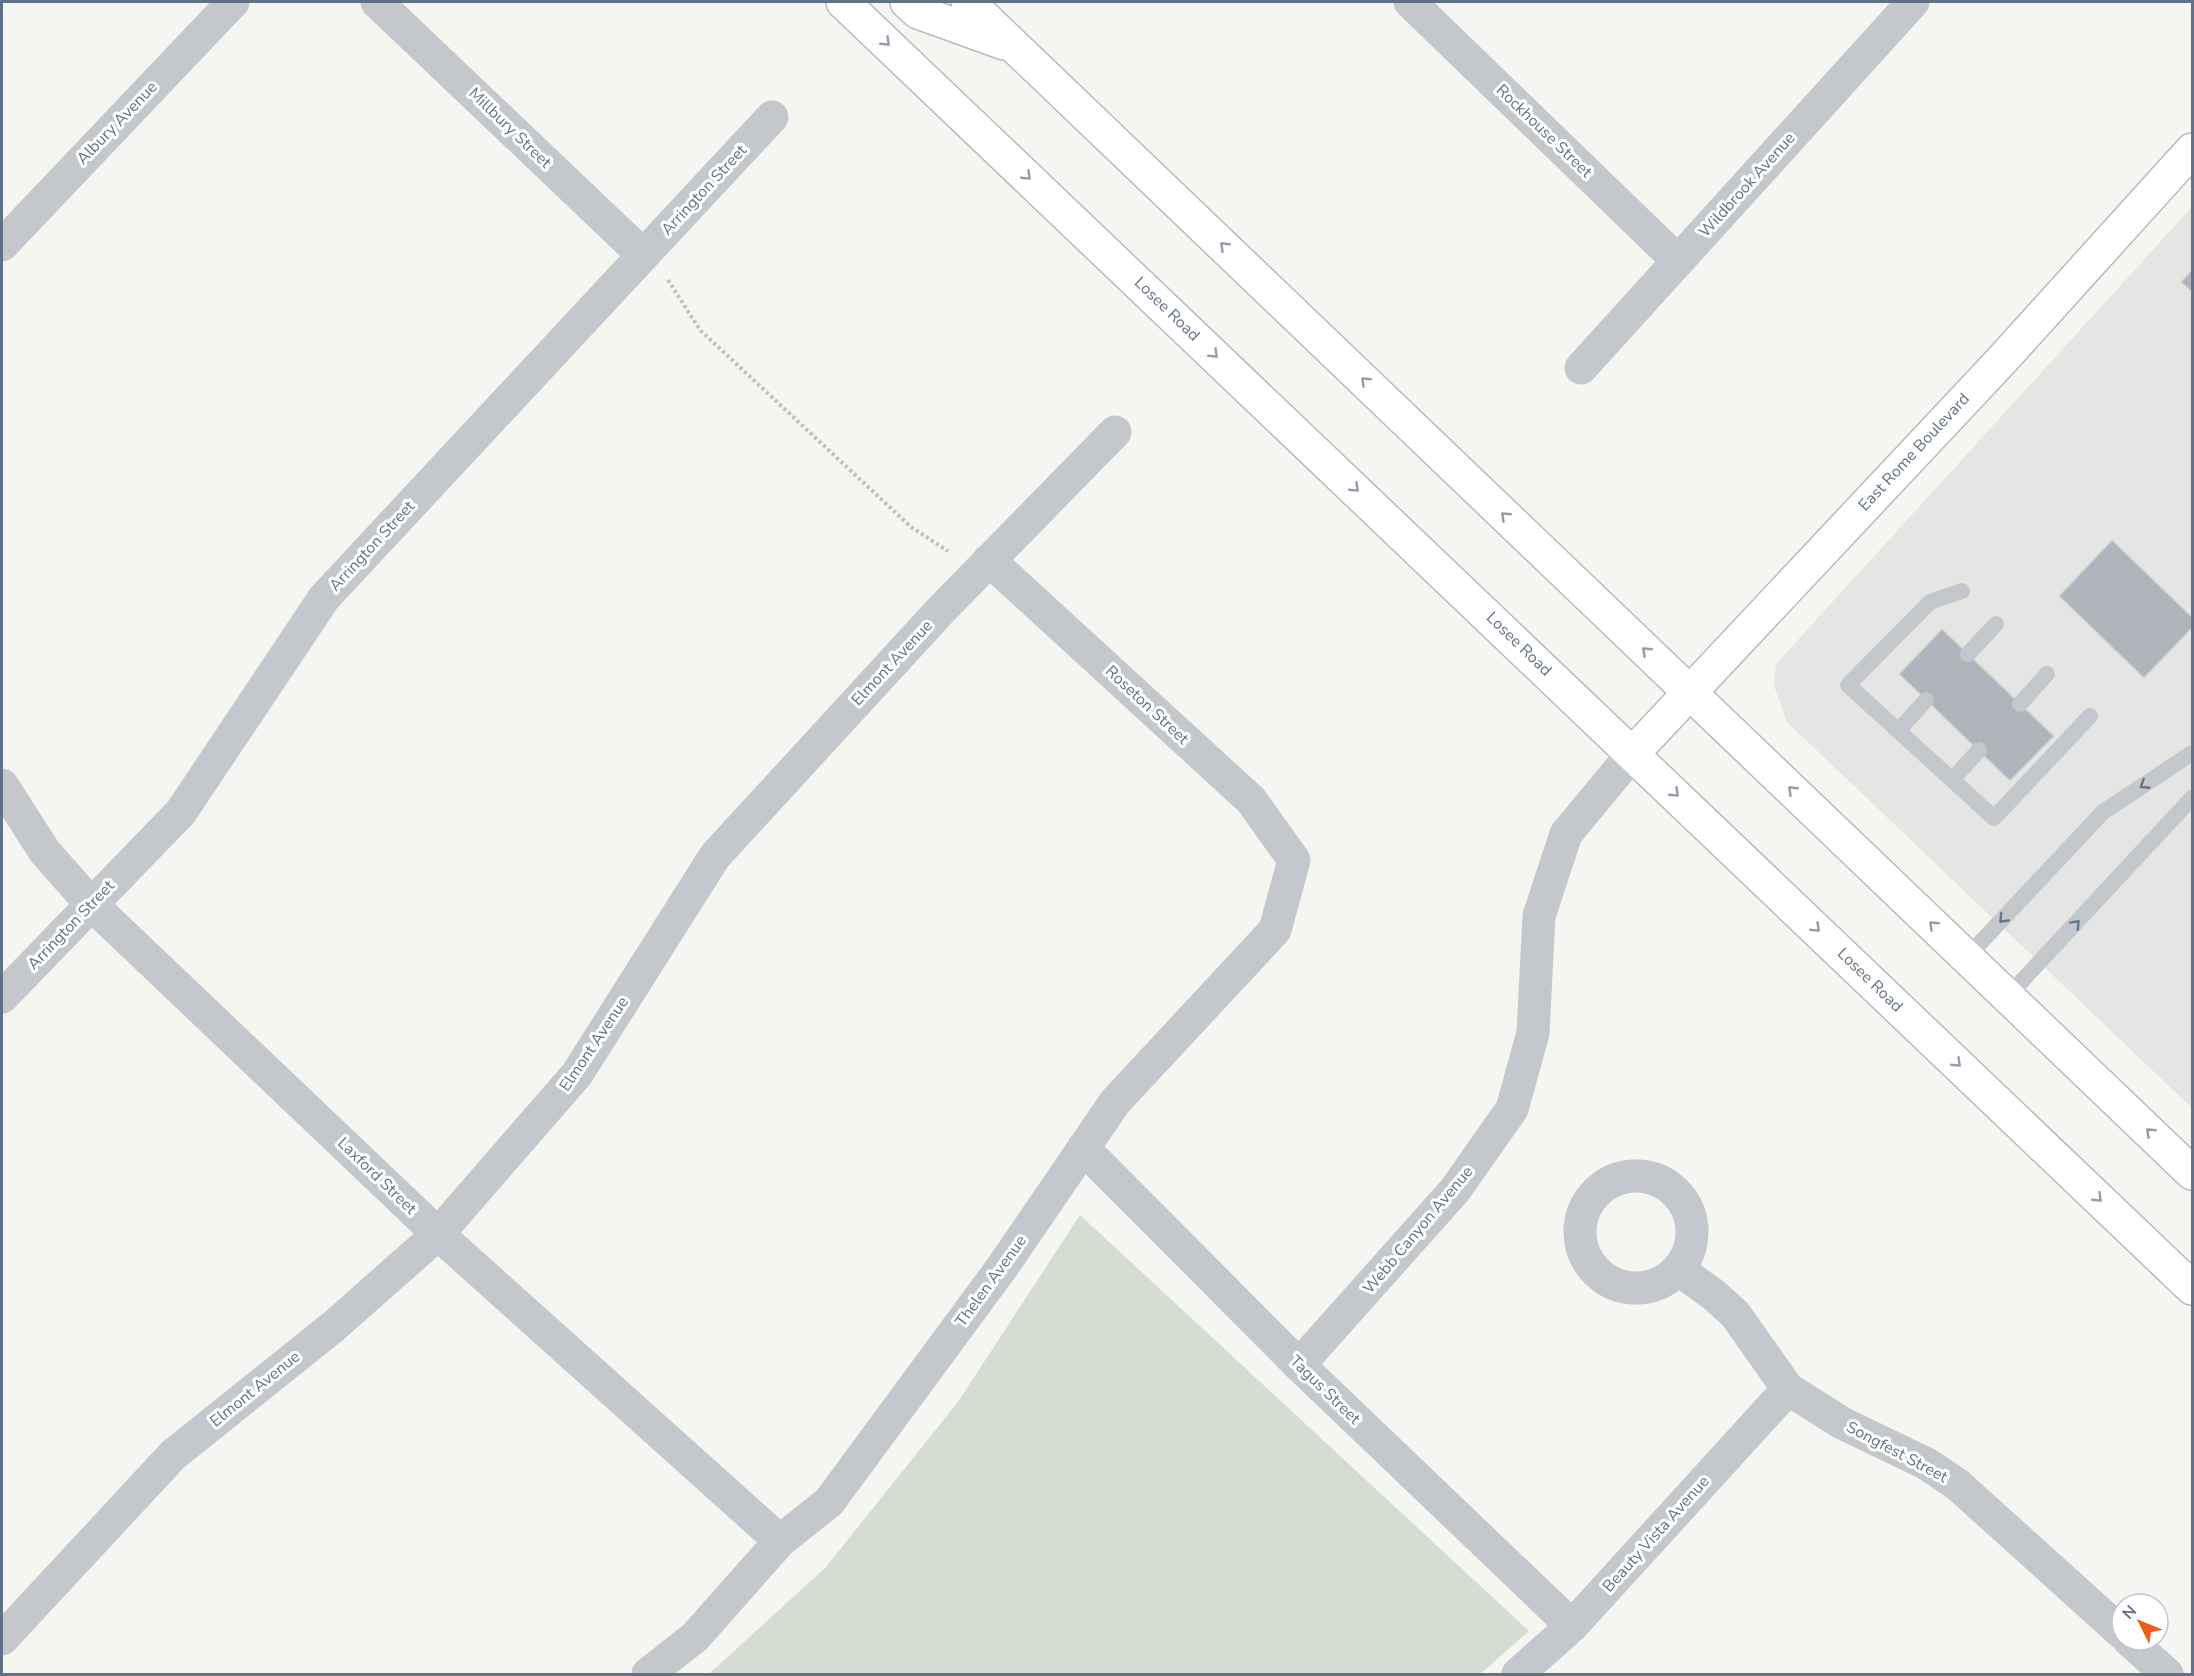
<svg xmlns="http://www.w3.org/2000/svg" width="2194" height="1676" font-family="'Nunito Sans',sans-serif">
<style>
.built{fill:#e5e6e4}
.green{fill:#d5dcd1}
.building{fill:#afb5bb;stroke:#d6d6d4;stroke-width:1.5}
.lines{fill:none;stroke-linecap:round;stroke-linejoin:round}
.secondary-casing{stroke:#b6bac0;stroke-width:36}
.path{stroke:#bebfc2;stroke-width:4;stroke-dasharray:3 3;stroke-linecap:butt}
.lane{stroke:#c4c7cb;stroke-width:16}
.street{stroke:#c4c7cb;stroke-width:33}
.secondary{stroke:#fff;stroke-width:33}
.oneway{stroke:#919ca9}
.oneway2{stroke:#677588}
.labels{text-anchor:middle;dominant-baseline:central;stroke-width:6;stroke-linejoin:round;paint-order:stroke}
.street-label{font-size:16px;fill:#627184;stroke:#fff}
</style>
<rect width="100%" height="100%" fill="#f5f5f1"/>
<path class="built" d="M2192 207V1108L1787 722 1774 686 1776 664Z"/>
<path class="green" d="M1080 1215 1529 1631 1480 1674H709L826 1567 958 1402Z"/>
<path class="building" d="M2192 270V292L2181 282Z
M2112 540 2192 617V628L2144 678 2059 596Z
M1942 629 2054 736 2010 781 1899 674Z"/>
<g class="lines">
<defs>
<path id="secondary" d="M843 2 2192 1288
M907 2 918 12 1004 43
M968 2 2192 1173
M1633 753 2002 360 2192 150"/>
</defs>
<use href="#secondary" class="secondary-casing"/>
<path class="path" d="M668 280 700 330 911 527 948 551"/>
<path class="lane" d="M1962 591 1930 602 1848 685 1994 818 2090 716
M1968 654 1996 624
M2020 704 2047 674
M1898 731 1926 700
M1952 780 1979 750
M1967 957 2103 812 2192 753
M2007 997 2192 798"/>
<path class="street" d="M377 2 643 255
M1410 2 1678 261
M2 245 233 2
M1581 368 1913 2
M2 785 45 852 91 904 438 1234 780 1541
M2 997 181 812 324 598 772 117
M1083 1148 1299 1365 1572 1626
M1580 1232a56 56 0 1 1 112 0a56 56 0 1 1-112 0Z
M1678 1269 1714 1295 1735 1314 1788 1389 1842 1423 1927 1464 1958 1485 2122 1633
M1299 1365 1455 1190 1512 1109 1533 1033 1539 916 1566 834 1633 753
M2 1639 173 1455 334 1326 438 1234 577 1074 715 856 941 610 1115 432
M2129 1640 2167 1674
M648 1674 695 1637 780 1541 829 1502 1003 1266 1115 1102 1275 930 1294 860 1251 800 989 560
M1518 1674 1572 1626 1788 1389"/>
<use href="#secondary" class="secondary"/>
</g>
<defs><path id="oneway-chevron" d="M-2-3.5L2.5 0L-2 3.5" fill="none" stroke-width="1.6" stroke-linecap="round" stroke-linejoin="round" transform="scale(1.5)"/></defs>
<g class="oneway">
<use href="#oneway-chevron" transform="translate(886 42) rotate(44)"/>
<use href="#oneway-chevron" transform="translate(1027 176) rotate(44)"/>
<use href="#oneway-chevron" transform="translate(1224 246) rotate(-136)"/>
<use href="#oneway-chevron" transform="translate(1214 354) rotate(44)"/>
<use href="#oneway-chevron" transform="translate(1365 381) rotate(-136)"/>
<use href="#oneway-chevron" transform="translate(1355 488) rotate(44)"/>
<use href="#oneway-chevron" transform="translate(1505 516) rotate(-136)"/>
<use href="#oneway-chevron" transform="translate(1646 651) rotate(-136)"/>
<use href="#oneway-chevron" transform="translate(1792 790) rotate(-136)"/>
<use href="#oneway-chevron" transform="translate(1675 793) rotate(44)"/>
<use href="#oneway-chevron" transform="translate(1933 925) rotate(-136)"/>
<use href="#oneway-chevron" transform="translate(1816 928) rotate(44)"/>
<use href="#oneway-chevron" transform="translate(1957 1063) rotate(44)"/>
<use href="#oneway-chevron" transform="translate(2150 1132) rotate(-137)"/>
<use href="#oneway-chevron" transform="translate(2098 1198) rotate(44)"/>
</g>
<g class="oneway2">
<use href="#oneway-chevron" transform="translate(2144 785) rotate(147)"/>
<use href="#oneway-chevron" transform="translate(2003 919) rotate(133)"/>
<use href="#oneway-chevron" transform="translate(2076 924) rotate(-47)"/>
</g>
<g class="labels">
<g class="street-label">
<text transform="translate(117 123) rotate(-46)">Albury Avenue</text>
<text transform="translate(510 128) rotate(44)">Millbury Street</text>
<text transform="translate(1544 131) rotate(44)">Rockhouse Street</text>
<text transform="translate(1747 185) rotate(-48)">Wildbrook Avenue</text>
<text transform="translate(704 190) rotate(-47)">Arrington Street</text>
<text transform="translate(1167 309) rotate(44)">Losee Road</text>
<text transform="translate(1914 452) rotate(-47)">East Rome Boulevard</text>
<text transform="translate(372 546) rotate(-47)">Arrington Street</text>
<text transform="translate(1519 644) rotate(44)">Losee Road</text>
<text transform="translate(892 663) rotate(-47)">Elmont Avenue</text>
<text transform="translate(1147 705) rotate(43)">Roseton Street</text>
<text transform="translate(71 925) rotate(-46)">Arrington Street</text>
<text transform="translate(1870 980) rotate(44)">Losee Road</text>
<text transform="translate(594 1044) rotate(-56)">Elmont Avenue</text>
<text transform="translate(377 1176) rotate(44)">Laxford Street</text>
<text transform="translate(1418 1230) rotate(-50)">Webb Canyon Avenue</text>
<text transform="translate(991 1281) rotate(-54)">Thelen Avenue</text>
<text transform="translate(255 1389) rotate(-39)">Elmont Avenue</text>
<text transform="translate(1325 1390) rotate(44)">Tagus Street</text>
<text transform="translate(1897 1452) rotate(28)">Songfest Street</text>
<text transform="translate(1656 1534) rotate(-48)">Beauty Vista Avenue</text>
</g>
</g>
<rect width="2194" height="1676" fill="none" stroke="#627184" stroke-width="6"/>
<g transform="translate(2140 1622) rotate(313)"><circle r="28" fill="#ffffff" stroke="#c0c6ce" stroke-width="1.5"/>
<path d="M0-4.5L10 22L0 15L-10 22Z" fill="#ed5f18"/>
<text y="-9" font-size="16" font-weight="bold" text-anchor="middle" fill="#627184">N</text>
</g>
</svg>
